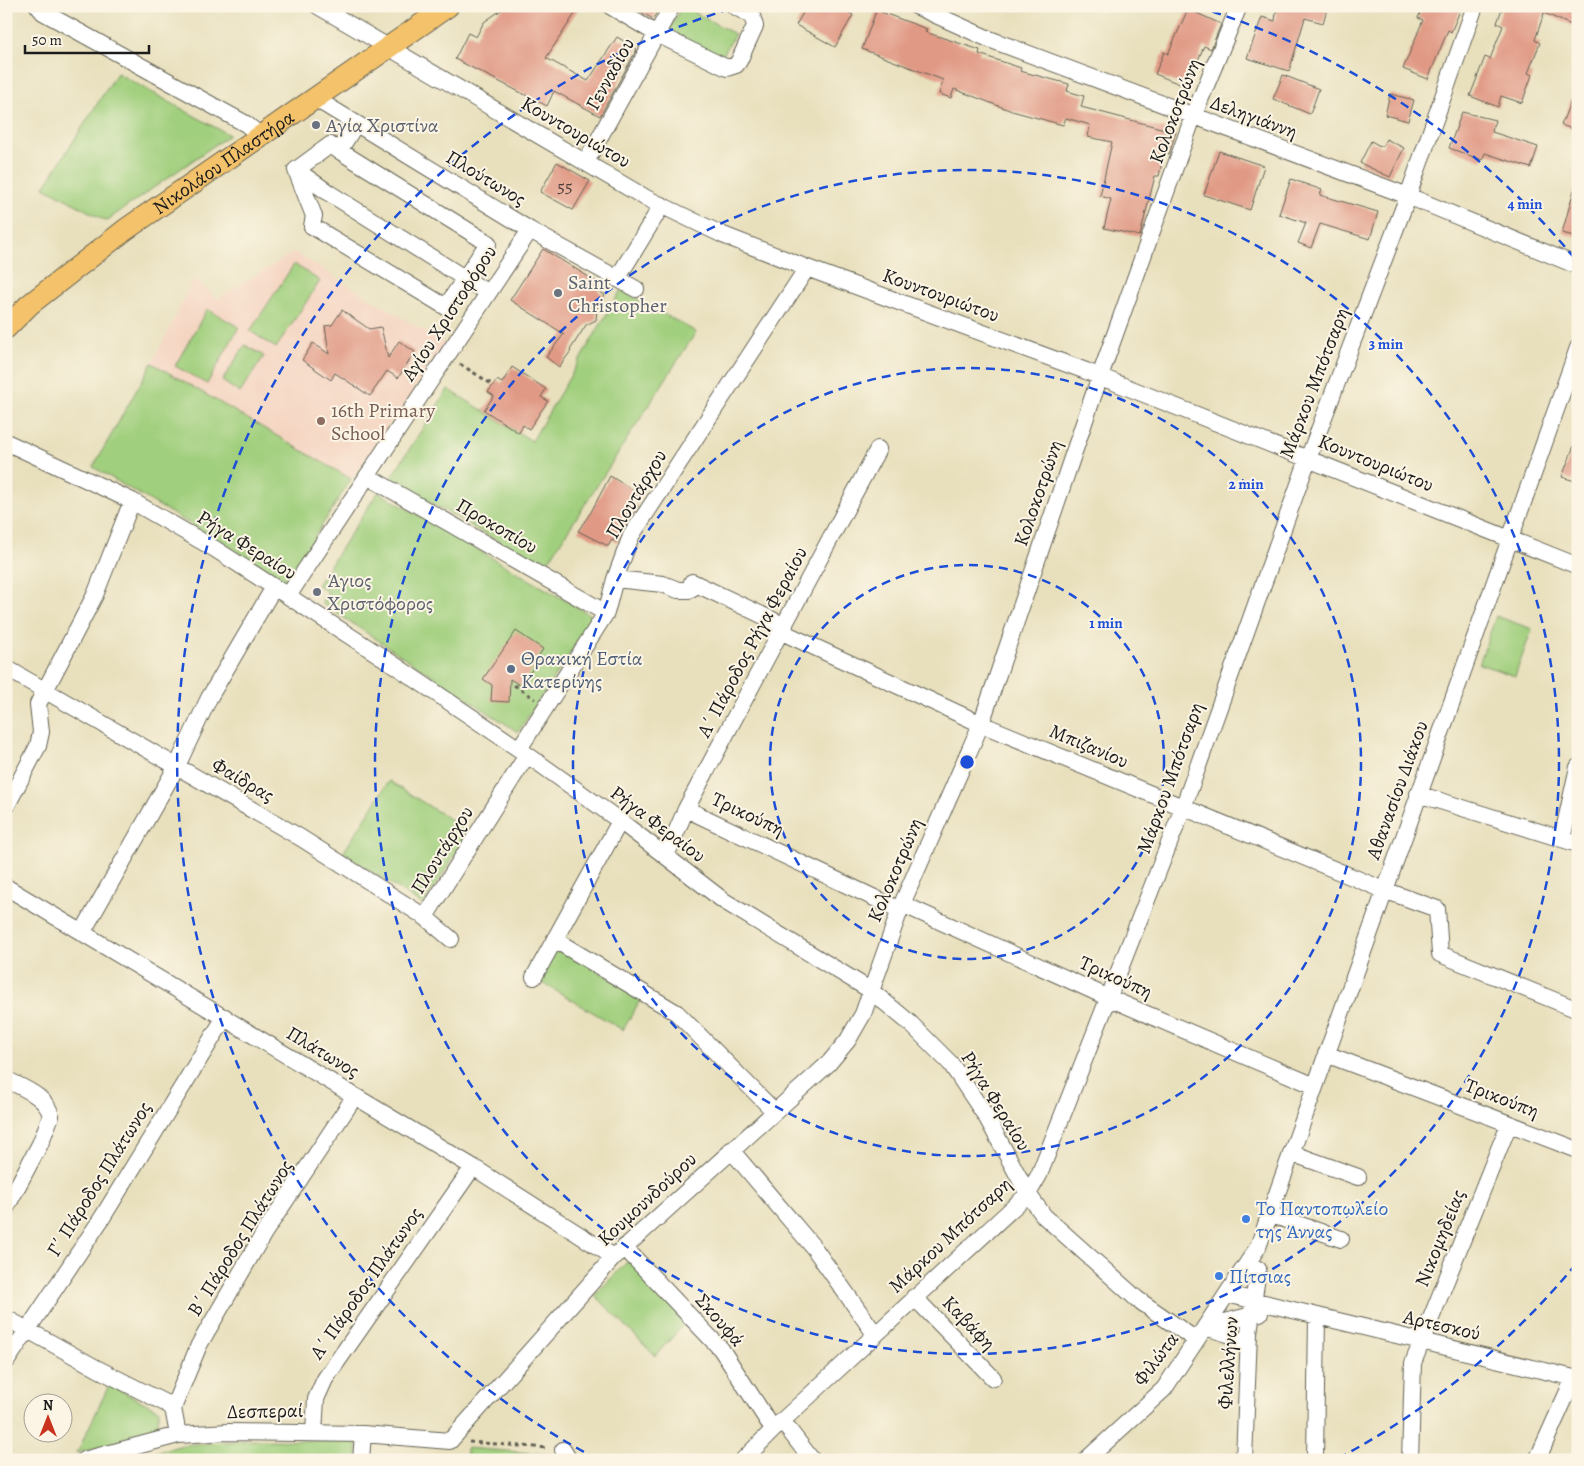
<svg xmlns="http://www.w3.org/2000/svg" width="1584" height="1466" font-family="Alegreya,serif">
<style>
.built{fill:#f4d3c0}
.green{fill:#a0cf7d;stroke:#5e764c}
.building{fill:#e09984}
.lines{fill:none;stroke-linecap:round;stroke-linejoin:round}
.minor-casing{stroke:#636154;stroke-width:18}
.major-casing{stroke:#636154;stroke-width:23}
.path{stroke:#636154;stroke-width:3;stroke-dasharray:4 4;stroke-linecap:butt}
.minor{stroke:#fff;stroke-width:16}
.major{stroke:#f3c26a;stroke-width:21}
.ring{fill:none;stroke:#1d4ed8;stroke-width:2.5;stroke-dasharray:9 6}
.worship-dot{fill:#6b7280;stroke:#fcf5e5;stroke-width:2}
.education-dot{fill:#8d6e63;stroke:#fcf5e5;stroke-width:2}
.service-dot{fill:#5c6f8a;stroke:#fcf5e5;stroke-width:2}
.shop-dot{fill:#3f7fe0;stroke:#fcf5e5;stroke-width:2}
.labels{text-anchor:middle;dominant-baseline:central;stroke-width:4;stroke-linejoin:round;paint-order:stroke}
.number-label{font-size:18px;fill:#4d3b36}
.street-label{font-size:20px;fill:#1c1c1c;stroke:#fcf5e5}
.worship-label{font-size:20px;fill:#5b616d;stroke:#fcf5e5;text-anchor:start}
.education-label{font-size:20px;fill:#785e54;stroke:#fcf5e5;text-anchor:start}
.service-label{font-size:20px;fill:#4e5e75;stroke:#fcf5e5;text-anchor:start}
.shop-label{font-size:20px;fill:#366cbe;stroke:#fcf5e5;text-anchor:start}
.centre{fill:#1d4ed8;stroke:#fcf5e5;stroke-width:2.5}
.ring-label{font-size:15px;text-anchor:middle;font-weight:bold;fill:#1d4ed8;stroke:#fcf5e5;stroke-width:4;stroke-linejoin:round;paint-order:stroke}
</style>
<rect width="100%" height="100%" fill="#fcf5e5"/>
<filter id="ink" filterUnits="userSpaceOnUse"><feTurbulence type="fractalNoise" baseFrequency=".02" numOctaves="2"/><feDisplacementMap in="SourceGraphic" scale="10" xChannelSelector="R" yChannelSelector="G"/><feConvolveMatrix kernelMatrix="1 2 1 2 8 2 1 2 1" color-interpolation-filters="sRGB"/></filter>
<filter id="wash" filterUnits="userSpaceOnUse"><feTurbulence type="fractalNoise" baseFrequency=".0096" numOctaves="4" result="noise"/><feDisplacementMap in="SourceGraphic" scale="20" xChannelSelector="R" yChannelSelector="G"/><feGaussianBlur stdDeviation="1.12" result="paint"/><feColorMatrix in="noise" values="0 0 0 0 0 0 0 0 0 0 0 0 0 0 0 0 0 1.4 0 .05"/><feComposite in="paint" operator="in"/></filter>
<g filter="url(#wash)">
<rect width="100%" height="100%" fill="#e8e0bd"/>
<path class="built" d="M294 252 445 344 351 479 152 363 194 279 217 299Z"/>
<path class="green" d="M682 6 735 34 715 69 663 40Z
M117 73 229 135 106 221 44 187Z
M294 264 320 281 276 348 250 331Z
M621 290 696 332 544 568 390 479 448 389 532 441Z
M207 309 239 327 207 384 175 366Z
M245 345 264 356 240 393 222 381Z
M152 363 351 479 287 581 93 467Z
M378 492 594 617 518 732 321 603 328 592 317 585Z
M1496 616 1532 629 1515 676 1479 664Z
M389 781 470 832 423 905 343 853Z
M555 946 642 997 623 1030 536 979Z
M629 1260 688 1320 655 1356 595 1295Z
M109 1385 159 1410 158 1427 152 1433 77 1453Z
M254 1440 357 1441V1460H126L183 1445Z
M466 1448 559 1455 562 1460H466Z"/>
<g id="blocks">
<path class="building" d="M507 6H580L546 58 588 81 617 37 637 49 600 116 554 91 547 106 455 59 468 33 476 37 484 22Z
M630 6H660L653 19Z
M807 6H837L853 15 835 47 796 25Z
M878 6H881V12L927 29 925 32 980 50 979 54 1021 68 1020 71 1069 84 1067 91 1084 96 1081 107 1176 132 1169 154 1164 153 1159 176H1155L1140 236 1104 228 1111 199 1100 196 1112 142 1088 137 1090 125 1066 118 1063 125 1012 111 954 89 951 98 939 94 943 80 862 49Z
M1277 6H1328L1323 23 1305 18 1289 71 1247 58 1262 17 1275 21Z
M1423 6H1462L1451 32 1448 30 1428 79 1403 69 1423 20 1418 18Z
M1503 6H1578V28L1544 13 1535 40 1540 43 1528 73 1532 75 1522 103 1501 96 1498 107 1470 96 1485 57 1490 59 1503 26 1497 23Z
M1188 9 1221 24 1211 49 1204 46 1187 87 1155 74 1164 52 1168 54Z
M1283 75 1319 89 1310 114 1273 99Z
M1577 86H1578V131L1561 125Z
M1390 94 1414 100 1408 121 1385 115Z
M1462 112 1495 120 1492 132 1538 147 1531 168 1485 153 1482 160 1449 148Z
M1386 139 1404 148 1390 177 1360 163 1371 141 1382 147Z
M1219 151 1264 166 1250 210 1204 195Z
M557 162 590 181 573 210 540 192Z
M1291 179 1322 190 1320 195 1378 212 1370 239 1320 224 1311 248 1298 243 1306 223 1279 214Z
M1574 190 1578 191V237L1562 233Z
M543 249 602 285 598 291 605 295 597 308 596 320 586 325 570 350 571 351 559 367 546 357 564 334 510 300Z
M342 310 369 329 381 327 388 358 399 341 415 352 398 378 387 371 370 396 335 373 331 380 302 360 313 343 329 354 325 326 332 325Z
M512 367 546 389 541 397 548 401 529 429 523 425 519 433 484 410 494 396 488 392 497 380 502 383Z
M1577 438H1578V482L1562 477Z
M610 476 638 493 632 502 638 506 617 542 612 540 608 546 578 531 591 512Z
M516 631 543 649 538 657 539 659 521 686 510 679 509 702 491 701 492 685 483 679Z"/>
</g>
</g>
<g filter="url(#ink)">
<use href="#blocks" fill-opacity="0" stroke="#636154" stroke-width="1"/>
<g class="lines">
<defs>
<path id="minor" d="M38 6 43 12 246 124 261 136
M318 6 646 198 723 235 807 268 1086 371 1578 566
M610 6 657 34 727 68 736 65 739 61 755 26 752 16 734 6
M916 6 989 39 1408 196 1578 266
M316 99 530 230 636 289
M330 145 488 243 446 307 312 226 314 216 296 170Z
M339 151 355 125
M586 162 672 6
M296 170 329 193 488 293
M617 279 662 205
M6 442 132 501 215 549 390 662 519 749 620 821 724 901 870 990 911 1024 951 1064 987 1118 1028 1194 1044 1216 1137 1299 1196 1340
M367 476 606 613
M615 579 663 584 678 590H689L697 585
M692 582 785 626
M288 596 530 230
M782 632 981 724 1384 890 1437 909 1440 954 1578 1010
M6 668 301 838 425 917 451 939
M519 749 606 613 615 579 631 536 807 268
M1418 794 1578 844
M6 807 38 746 41 732 38 704 95 595 132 501
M686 809 900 910
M1562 839 1578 767
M666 856 686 809 878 449
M6 887 473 1167 614 1257
M902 904 1109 998 1315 1086
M425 917 527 755
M82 933 177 766 209 698 274 587
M555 940 677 1013 774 1111
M534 977 620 821
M1326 1054 1578 1150
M6 1079C22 1088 47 1096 51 1116L40 1144 6 1208
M731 1150 814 1248 875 1334
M1291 1153 1358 1177
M1269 1214 1341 1239
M624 1247 721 1349 773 1429
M1227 1294 1578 1379
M914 1297 993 1378
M6 1318 98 1369 167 1404 173 1408 178 1435
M1205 1327 1260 1313
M1205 1327 1228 1334 1248 1346
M6 1362 102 1218 225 1017
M173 1408 199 1345 264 1233 355 1096
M782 1421 812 1460
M314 1432 316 1399 325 1379 473 1167
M563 1450 569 1460
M84 1460 178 1435 228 1432 363 1434 450 1441 614 1257 829 1063 848 1040 863 1014 902 904 981 724 1100 376 1193 117 1239 6
M361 1460 363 1434
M743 1460 782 1421 1028 1194 1039 1175 1183 808 1308 459 1408 196 1475 6
M1086 1460 1164 1389 1258 1247 1578 348
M1244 1460 1249 1333 1258 1269
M1315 1460 1317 1316
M1410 1460 1413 1363 1509 1124
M1537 1460 1574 1378"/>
<g id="major">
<path id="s1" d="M6 328 29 305 125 230 448 6"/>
</g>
</defs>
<use href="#minor" class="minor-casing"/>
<use href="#major" class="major-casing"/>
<path class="path" d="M460 364 493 385
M514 685 535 699
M469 1442 548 1448"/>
<use href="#minor" class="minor"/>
<use href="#major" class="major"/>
</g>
</g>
<g class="ring">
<circle cx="967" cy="762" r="197"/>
<circle cx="967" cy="762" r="394"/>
<circle cx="967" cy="762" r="592"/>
<path d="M1576 1264A789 789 0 0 1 1337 1459M597 1459A789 789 0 0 1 736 7M1198 7A789 789 0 0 1 1576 260"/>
</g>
<g class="worship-dot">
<circle cx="316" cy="125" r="5"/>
<circle cx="558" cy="293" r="5"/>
<circle cx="317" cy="592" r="5"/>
</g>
<circle class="education-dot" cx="321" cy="421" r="5"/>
<circle class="service-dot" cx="511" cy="669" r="5"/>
<g class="shop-dot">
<circle cx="1246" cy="1219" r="5"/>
<circle cx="1219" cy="1276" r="5"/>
</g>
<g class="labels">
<g class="number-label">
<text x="565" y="186">55</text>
</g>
<g class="street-label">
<text transform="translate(610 74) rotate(-61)">Γενναδίου</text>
<text transform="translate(1175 111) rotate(-69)">Κολοκοτρώνη</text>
<text transform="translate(1254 117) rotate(20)">Δεληγιάννη</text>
<text transform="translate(576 132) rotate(30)">Κουντουριώτου</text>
<text stroke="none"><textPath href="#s1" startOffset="274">Νικολάου Πλαστήρα</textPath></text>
<text transform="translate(486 178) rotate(31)">Πλούτωνος</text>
<text transform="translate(941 295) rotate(20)">Κουντουριώτου</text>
<text transform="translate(449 313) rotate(-57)">Αγίου Χριστοφόρου</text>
<text transform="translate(1314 383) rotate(-69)">Μάρκου Μπότσαρη</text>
<text transform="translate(1376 463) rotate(22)">Κουντουριώτου</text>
<text transform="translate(1038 493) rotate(-71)">Κολοκοτρώνη</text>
<text transform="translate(636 494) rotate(-59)">Πλουτάρχου</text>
<text transform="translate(497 526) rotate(30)">Προκοπίου</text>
<text transform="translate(247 545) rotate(32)">Ρήγα Φεραίου</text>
<text transform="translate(752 642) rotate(-62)">Α΄ Πάροδος Ρήγα Φεραίου</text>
<text transform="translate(1089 746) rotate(23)">Μπιζανίου</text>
<text transform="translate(1170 778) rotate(-70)">Μάρκου Μπότσαρη</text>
<text transform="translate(243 780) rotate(30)">Φαίδρας</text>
<text transform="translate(1397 790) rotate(-70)">Αθανασίου Διάκου</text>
<text transform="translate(748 814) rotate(25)">Τρικούπη</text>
<text transform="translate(658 824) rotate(37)">Ρήγα Φεραίου</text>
<text transform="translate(442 850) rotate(-58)">Πλουτάρχου</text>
<text transform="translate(895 870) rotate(-67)">Κολοκοτρώνη</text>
<text transform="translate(1116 977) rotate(24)">Τρικούπη</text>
<text transform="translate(323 1052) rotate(31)">Πλάτωνος</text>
<text transform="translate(1502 1098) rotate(21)">Τρικούπη</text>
<text transform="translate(996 1101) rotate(58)">Ρήγα Φεραίου</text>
<text transform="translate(99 1179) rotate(-58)">Γ΄ Πάροδος Πλάτωνος</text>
<text transform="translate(647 1199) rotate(-43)">Κουμουνδούρου</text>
<text transform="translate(950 1235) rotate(-43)">Μάρκου Μπότσαρη</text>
<text transform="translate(240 1238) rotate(-58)">Β΄ Πάροδος Πλάτωνος</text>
<text transform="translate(1440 1238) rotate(-68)">Νικομηδείας</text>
<text transform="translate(366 1283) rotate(-55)">Α΄ Πάροδος Πλάτωνος</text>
<text transform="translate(720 1320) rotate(49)">Σκουφά</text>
<text transform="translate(969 1323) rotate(46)">Καβάφη</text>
<text transform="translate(1442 1325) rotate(13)">Αρτεσκού</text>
<text transform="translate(1156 1359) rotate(-53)">Φιλώτα</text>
<text transform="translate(1228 1363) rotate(-86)">Φιλελλήνων</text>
<text transform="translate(265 1411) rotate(-1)">Δεσπεραί</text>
</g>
<g class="worship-label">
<text x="326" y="125">Αγία Χριστίνα</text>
<text x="568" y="282">Saint<tspan x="568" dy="23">Christopher</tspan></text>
<text x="327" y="580">Άγιος<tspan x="327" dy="23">Χριστόφορος</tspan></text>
</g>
<g class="education-label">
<text x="331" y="410">16th Primary<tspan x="331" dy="23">School</tspan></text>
</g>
<g class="service-label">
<text x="521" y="658">Θρακική Εστία<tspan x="521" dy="23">Κατερίνης</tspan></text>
</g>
<g class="shop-label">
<text x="1256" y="1208">Το Παντοπωλείο<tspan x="1256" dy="23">της Άννας</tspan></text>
<text x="1229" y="1276">Πίτσιας</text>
</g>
</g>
<circle cx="967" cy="762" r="8" class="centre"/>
<g class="ring-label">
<text x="1525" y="209">4 min</text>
<text x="1386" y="349">3 min</text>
<text x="1246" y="489">2 min</text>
<text x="1106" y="628">1 min</text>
</g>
<rect width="1584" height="1466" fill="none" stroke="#fcf5e5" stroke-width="25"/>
<g transform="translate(48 1418)"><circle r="24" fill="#fcf5e5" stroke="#a29e95"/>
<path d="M0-4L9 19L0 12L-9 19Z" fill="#c8321e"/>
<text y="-8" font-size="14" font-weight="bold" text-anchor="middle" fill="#1c1c1c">N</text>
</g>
<path d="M25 45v8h124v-8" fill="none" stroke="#1c1c1c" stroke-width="2.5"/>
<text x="32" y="45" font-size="15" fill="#1c1c1c" stroke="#fcf5e5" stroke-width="4" paint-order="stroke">50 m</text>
</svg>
